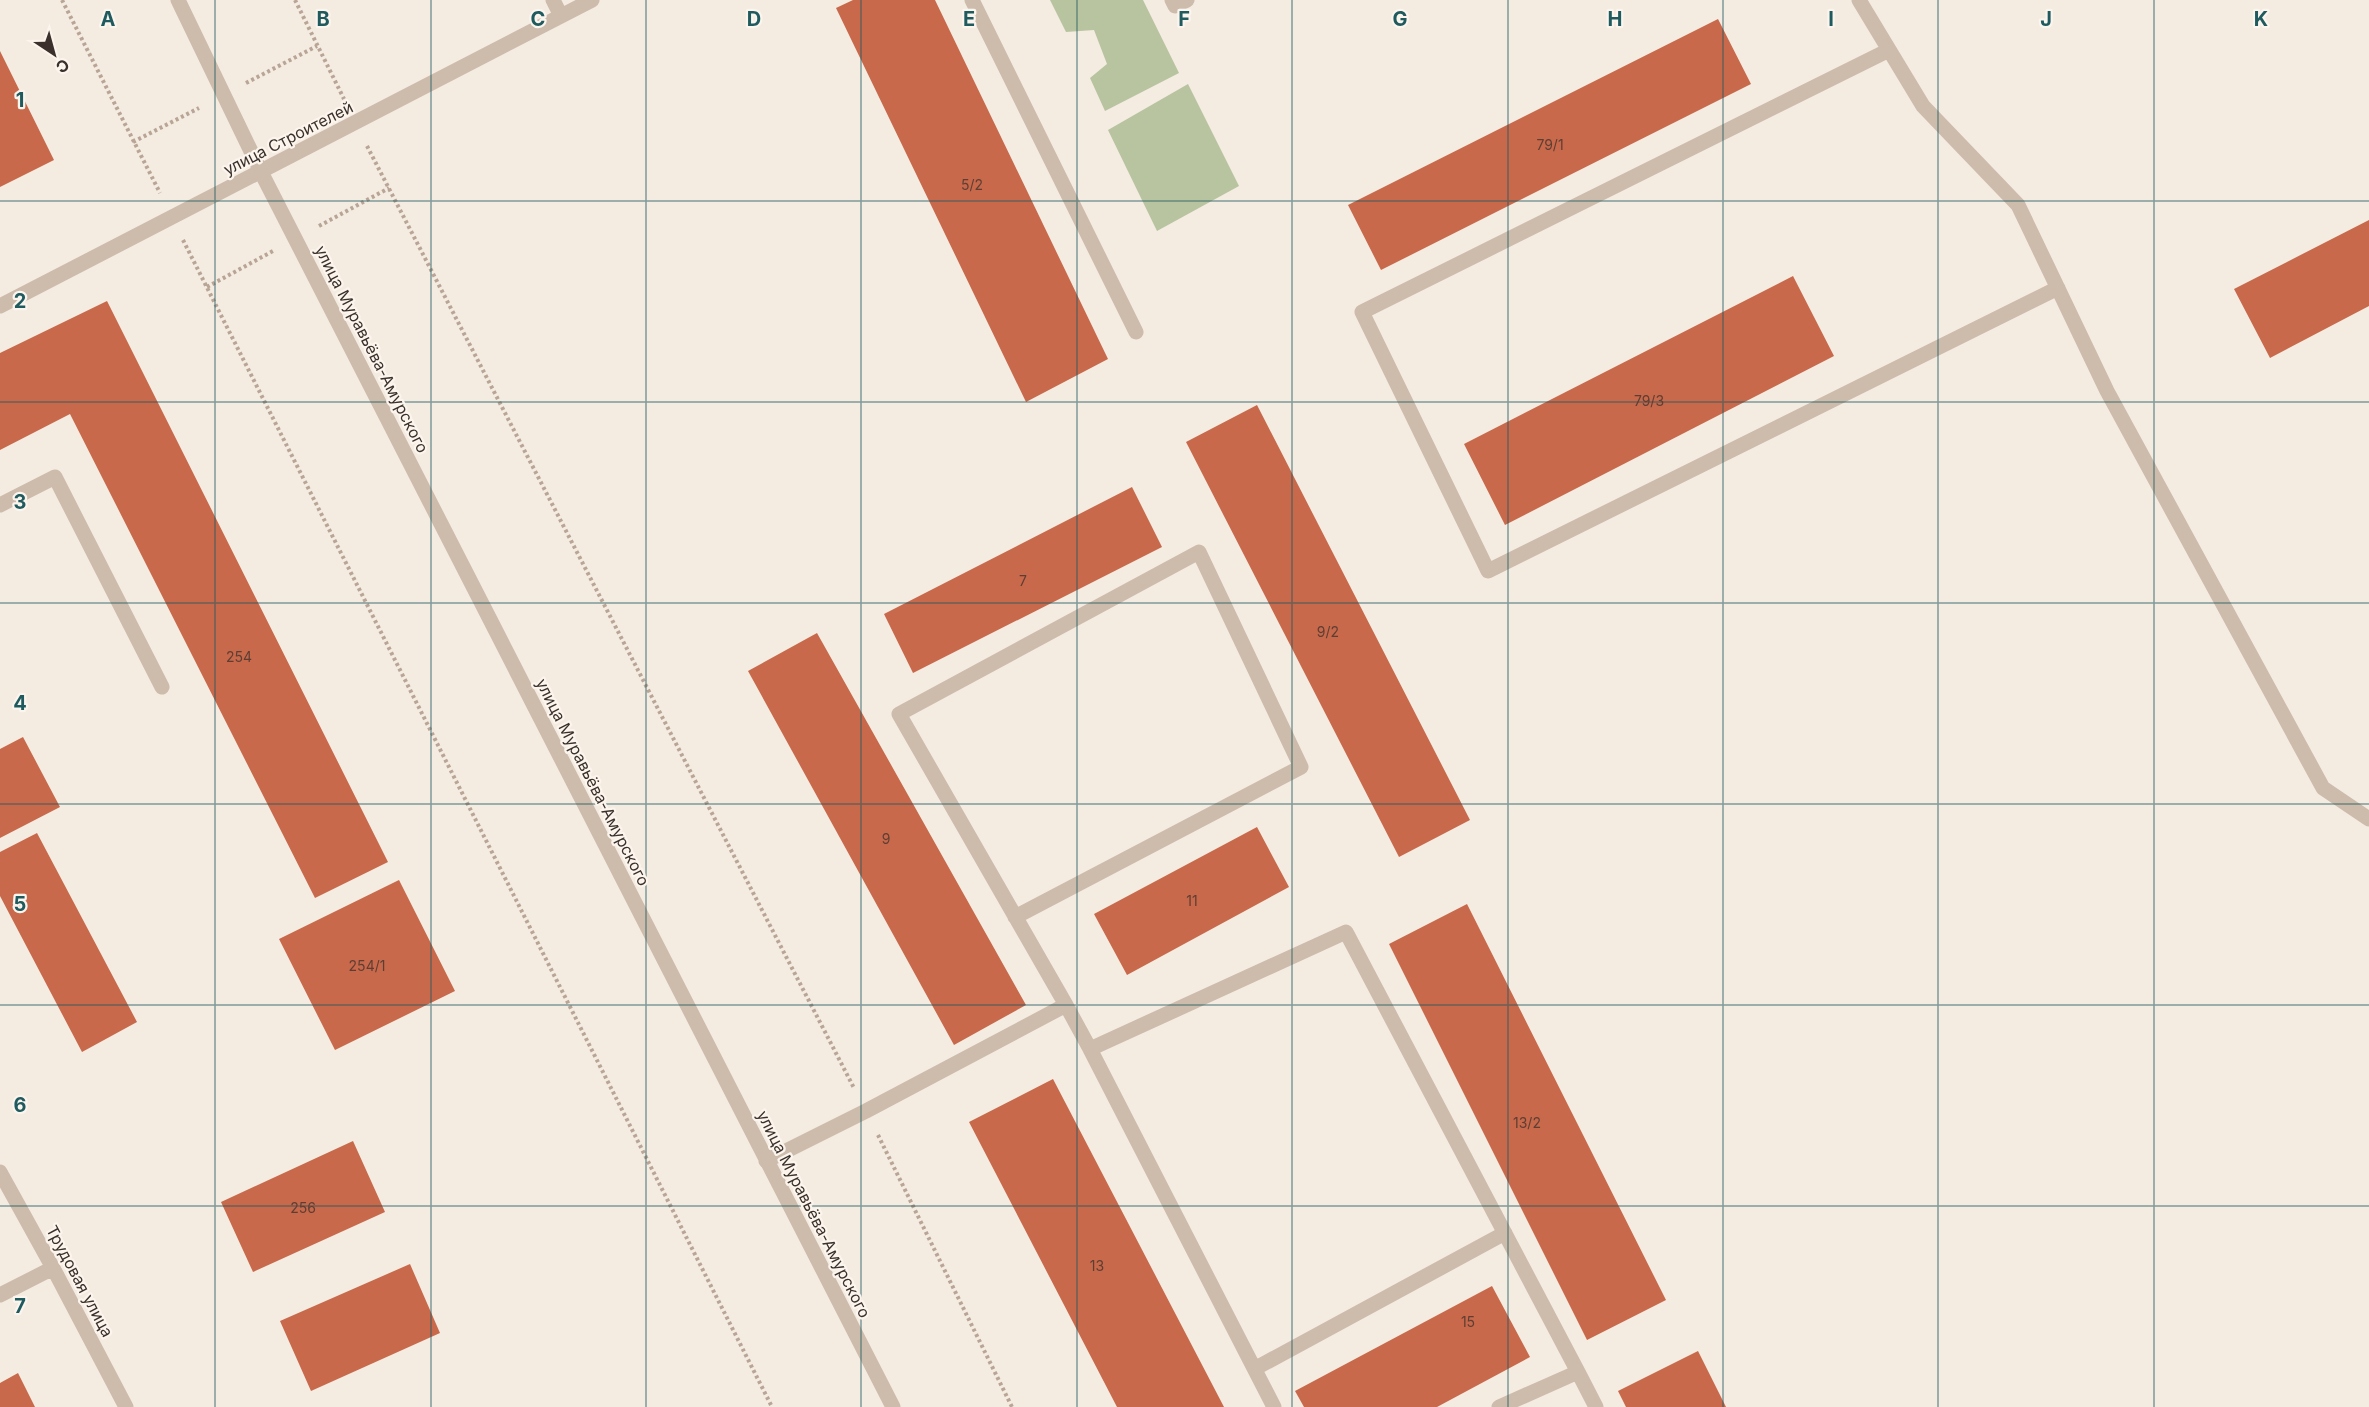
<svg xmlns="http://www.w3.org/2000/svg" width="2369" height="1407" font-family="Inter,sans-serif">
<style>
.green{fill:#b8c4a0}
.building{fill:#c8694b}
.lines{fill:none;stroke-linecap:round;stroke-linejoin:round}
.path{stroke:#b9a596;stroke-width:4;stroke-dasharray:3 3;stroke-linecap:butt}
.minor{stroke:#cdbbac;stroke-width:15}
.grid{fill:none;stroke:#1f5a5e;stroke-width:1.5;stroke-opacity:0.55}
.labels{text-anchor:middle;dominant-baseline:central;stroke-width:4.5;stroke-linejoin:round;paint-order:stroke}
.number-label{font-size:14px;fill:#5e3e33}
.street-label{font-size:16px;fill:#3b302b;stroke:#fbf5ee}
.grid-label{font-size:20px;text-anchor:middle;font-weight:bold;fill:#1f5a5e;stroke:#fbf5ee;stroke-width:4.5;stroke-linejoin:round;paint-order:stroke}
</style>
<rect width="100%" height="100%" fill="#f4ebe1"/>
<path class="green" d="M1050 0H1143L1179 73 1105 111 1090 78 1107 64 1094 30 1066 32Z
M1188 84 1239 186 1157 231 1108 130Z"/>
<path class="building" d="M853 0H935L1108 359 1026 402 836 8Z
M1718 19 1751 84 1381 270 1348 205Z
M0 51 54 160 0 187Z
M2369 220V306L2270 358 2234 289Z
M1793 276 1834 356 1505 525 1464 444Z
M107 301 388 862 315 898 70 414 0 450V353Z
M1257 405 1470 820 1399 857 1186 442Z
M1132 487 1162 547 913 673 884 614Z
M817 633 1026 1005 954 1045 748 671Z
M23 737 60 807 0 838V749Z
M1257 827 1289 887 1127 975 1094 914Z
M37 833 137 1022 82 1052 0 896V852Z
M399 880 455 991 335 1050 279 939Z
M1467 904 1666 1300 1587 1340 1389 944Z
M1053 1079 1224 1407H1117L969 1122Z
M353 1141 385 1212 253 1272 221 1202Z
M410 1264 440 1333 311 1391 280 1321Z
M1492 1286 1530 1357 1437 1407H1304L1295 1391Z
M1698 1351 1726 1407H1626L1618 1391Z
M18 1373 35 1407H0V1383Z"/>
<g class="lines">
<path class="path" d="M62 0 160 193
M295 0 344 99
M246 83 317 46
M133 142 199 108
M367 146 854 1088
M319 226 389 188
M183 240 772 1407
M207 287 273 251
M878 1135 1012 1407"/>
<path class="minor" d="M178 0 261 172 893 1407
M553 0 561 16
M972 0 1136 332
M1172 0 1175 6 1187 0
M1859 0 1923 106 2018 205 2107 391 2323 788 2369 819
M1889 50 1362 312 1488 571 2058 288
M0 306 592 0
M0 505 55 477 162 687
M1015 917 1301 767 1199 552 899 714 1066 1005
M1090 1049 1274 1407
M766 1161 866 1111 1066 1005 1090 1049 1346 932 1578 1372 1499 1407
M0 1172 53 1268 126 1407
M0 1295 53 1268
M1256 1368 1505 1233
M1578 1372 1596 1407"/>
</g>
<path class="grid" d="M215 0V1407M431 0V1407M646 0V1407M861 0V1407M1077 0V1407M1292 0V1407M1508 0V1407M1723 0V1407M1938 0V1407M2154 0V1407M0 201H2369M0 402H2369M0 603H2369M0 804H2369M0 1005H2369M0 1206H2369"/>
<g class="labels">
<g class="number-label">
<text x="1550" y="144">79/1</text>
<text x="972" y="184">5/2</text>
<text x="1649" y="400">79/3</text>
<text x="1023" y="580">7</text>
<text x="1328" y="631">9/2</text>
<text x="239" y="656">254</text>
<text x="886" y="838">9</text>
<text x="1192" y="900">11</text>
<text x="367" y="965">254/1</text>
<text x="1527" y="1122">13/2</text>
<text x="303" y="1207">256</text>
<text x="1097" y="1265">13</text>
<text x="1468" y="1321">15</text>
</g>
<g class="street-label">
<text transform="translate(288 138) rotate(-27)">улица Строителей</text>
<text transform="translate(372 349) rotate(63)">улица Муравьёва-Амурского</text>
<text transform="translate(593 782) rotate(63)">улица Муравьёва-Амурского</text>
<text transform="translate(814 1214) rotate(63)">улица Муравьёва-Амурского</text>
<text transform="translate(80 1281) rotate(62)">Трудовая улица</text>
</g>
</g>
<g class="grid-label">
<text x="108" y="26">A</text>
<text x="323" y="26">B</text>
<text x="538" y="26">C</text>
<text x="754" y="26">D</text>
<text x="969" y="26">E</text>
<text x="1184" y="26">F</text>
<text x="1400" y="26">G</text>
<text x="1615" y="26">H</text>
<text x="1831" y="26">I</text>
<text x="2046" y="26">J</text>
<text x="2261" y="26">K</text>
<text x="20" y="107">1</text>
<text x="20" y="308">2</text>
<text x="20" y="509">3</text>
<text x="20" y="710">4</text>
<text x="20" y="911">5</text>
<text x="20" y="1112">6</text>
<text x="20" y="1313">7</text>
</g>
<g transform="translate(54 54) rotate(144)" stroke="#fbf5ee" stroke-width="4.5" paint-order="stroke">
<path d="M0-4.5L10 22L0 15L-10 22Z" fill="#3b302b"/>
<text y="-9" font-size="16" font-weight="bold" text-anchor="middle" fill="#3b302b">С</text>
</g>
</svg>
